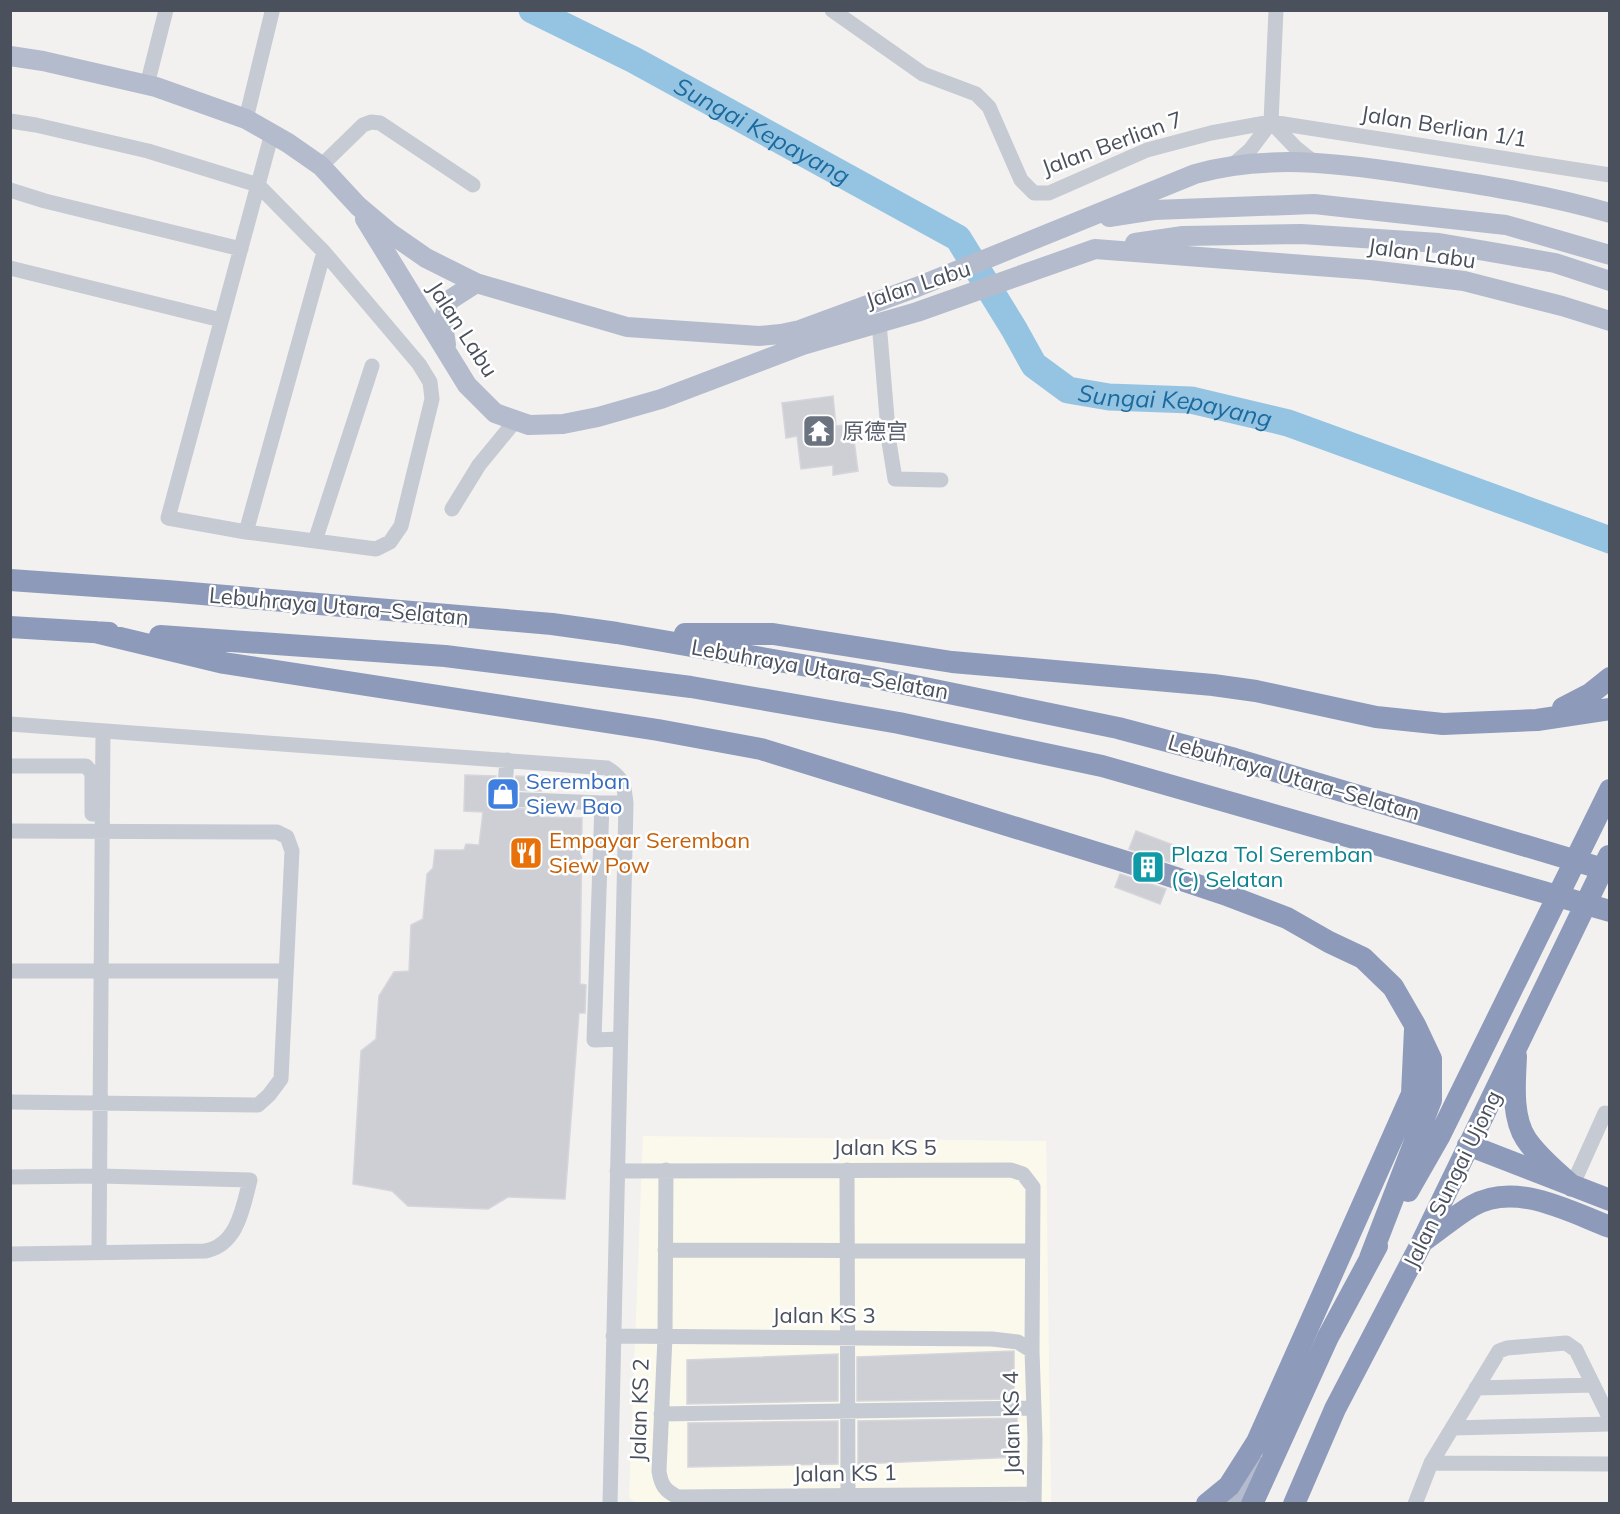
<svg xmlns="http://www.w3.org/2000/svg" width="1620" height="1514" font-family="Mulish,'Noto Sans SC',sans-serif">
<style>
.commercial{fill:#fbf9ec}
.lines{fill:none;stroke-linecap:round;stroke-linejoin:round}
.river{stroke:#95c4e3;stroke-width:27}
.building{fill:#cecfd4;stroke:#d5d5db;stroke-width:1.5}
.minor{stroke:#c5cad3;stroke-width:15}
.major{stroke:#b3bbcc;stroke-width:20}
.highway{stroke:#8d9aba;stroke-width:22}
.labels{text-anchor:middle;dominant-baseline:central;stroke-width:5;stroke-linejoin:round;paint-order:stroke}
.street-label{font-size:22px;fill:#4a505c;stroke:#fff}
.worship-label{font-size:22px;fill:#5b616d;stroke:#fff;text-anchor:start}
.shop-label{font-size:22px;fill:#366cbe;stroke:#fff;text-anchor:start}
.food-label{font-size:22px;fill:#c56008;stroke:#fff;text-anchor:start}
.culture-label{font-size:22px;fill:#0d838f;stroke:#fff;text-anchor:start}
.water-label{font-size:24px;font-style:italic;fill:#1b6a9e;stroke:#fff}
</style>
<rect width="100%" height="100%" fill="#f2f1f0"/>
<path class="commercial" d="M643 1136 1046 1141 1051 1503 636 1504 629 1497Z"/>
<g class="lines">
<path class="river" id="s1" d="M532 10 634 60 958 238 1014 329 1034 365 1068 390 1109 397 1191 400 1288 423 1610 540"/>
</g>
<path class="building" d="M833 396 836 426 852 424 858 471 833 475V465L801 469 797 436 786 438 782 403Z
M465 775 496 776 494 799 499 807 540 810V817L582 818 580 984 586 985 585 1013H579L565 1199 508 1197 488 1209 408 1206 392 1191 353 1184 361 1051 376 1039 379 996 394 972 409 971 411 925 423 919 427 874 433 868 435 850H464L466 844 479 845 483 812 464 811Z
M516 776 542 777 541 791 514 790Z
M1136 831 1181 848 1175 864 1129 849Z
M1120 874 1166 889 1160 904 1115 887Z
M1014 1351V1399L857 1401V1357Z
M838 1354V1401L687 1404V1360Z
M1017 1418V1457L858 1464V1421Z
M838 1421V1464L688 1467V1423Z"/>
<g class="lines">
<path class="minor" d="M832 10 923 74 976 94 989 107 1021 180 1034 193H1049L1147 150 1211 133 1271 122 1610 175
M147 85 166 10
M246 119 272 12
M10 121 36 125 148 151 258 185 324 252 419 364 430 382 432 399 401 526 390 542 376 549 246 532 168 518C202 390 237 262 272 133
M1271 122 1295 147 1315 163
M1234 164 1250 150 1271 122 1276 10
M321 166 363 125 371 122 380 123 473 185
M10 190 45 201 241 249
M10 268 221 320
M879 322 889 442 895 479 941 480
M452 509 479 465 516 420
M246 532 324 252
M315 541 372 366
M10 724 607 768C623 778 624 784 626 803L610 1504
M507 760 504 799 602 803
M10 766H86L92 773V814
M10 831 277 832 287 837 292 851 281 1079 269 1095 258 1105 10 1102
M10 971H286
M620 1039 594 1040 602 803H626
M666 1170 665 1337 659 1471C661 1485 665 1491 678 1497L1034 1494
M847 1170 848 1496
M617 1171 1011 1170 1023 1174 1033 1187 1032 1351 1035 1439 1034 1504
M10 1177 100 1176 250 1180C243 1207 238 1245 205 1251L10 1254
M1572 1186 1605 1113 1610 1115
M665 1250 1032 1251
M99 1251 103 731
M613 1336 992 1339 1018 1342 1032 1351
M1476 1388 1593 1385
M661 1414 1034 1408
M1452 1428 1610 1424
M1431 1463 1610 1464
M1415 1504 1431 1463 1499 1351 1507 1348 1566 1343 1576 1350 1610 1419"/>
<path class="major" d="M10 56 43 61 156 87 246 119 288 143 321 166 358 206 390 233 426 258 476 283 627 327 759 336 781 334 800 330 917 287 1195 174C1271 152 1354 165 1430 177 1491 186 1551 196 1610 213
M1109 217 1154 210 1314 204 1506 225 1610 255
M365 219 467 385 495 413 529 425 563 424 598 417 661 399 803 345 917 312 1095 249 1370 270 1464 281 1562 306 1610 321
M1135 243 1183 236 1301 234 1439 243 1555 263 1610 281
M446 345 443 324 448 301 476 283
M1232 1504 1254 1464"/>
<path class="highway" d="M10 580 167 591 552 624 617 633 871 677 1118 728 1235 759 1610 871
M10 627 109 633
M95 632 224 663 658 730 761 749 1146 868 1224 894 1287 918 1329 942 1363 958 1393 987 1415 1025 1431 1059V1100L1370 1258
M685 634H773L952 662 1213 685 1256 691 1376 717 1443 724 1537 720 1610 709
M160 636 445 656 691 687 899 723 1102 766 1610 911
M1563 708 1590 694 1610 678
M1516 1056C1515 1081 1511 1116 1526 1139 1538 1157 1556 1171 1572 1186
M1468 1145 1610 1200
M1408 1191 1440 1135 1610 790
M1423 1241C1439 1230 1455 1216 1472 1206 1515 1181 1568 1211 1610 1227
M1207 1504 1229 1486 1257 1442 1412 1094 1415 1029
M1252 1504 1328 1337 1377 1246
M1294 1504 1335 1409 1422 1242 1609 856"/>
</g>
<defs>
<symbol id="temple-square" viewBox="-11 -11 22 22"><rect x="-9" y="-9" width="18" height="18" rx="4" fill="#6b7280" stroke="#fff"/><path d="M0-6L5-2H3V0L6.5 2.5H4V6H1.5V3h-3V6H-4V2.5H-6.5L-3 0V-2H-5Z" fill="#fff"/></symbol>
<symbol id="shop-square" viewBox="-11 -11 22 22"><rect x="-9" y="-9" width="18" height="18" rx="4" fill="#3f7fe0" stroke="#fff"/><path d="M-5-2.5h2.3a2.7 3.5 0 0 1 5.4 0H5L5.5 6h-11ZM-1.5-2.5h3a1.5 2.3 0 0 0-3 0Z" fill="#fff"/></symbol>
<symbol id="restaurant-square" viewBox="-11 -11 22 22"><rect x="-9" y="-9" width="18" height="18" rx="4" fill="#e8710a" stroke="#fff"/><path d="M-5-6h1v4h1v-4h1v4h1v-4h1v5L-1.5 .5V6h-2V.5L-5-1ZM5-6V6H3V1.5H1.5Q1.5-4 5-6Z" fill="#fff"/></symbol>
<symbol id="building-square" viewBox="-11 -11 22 22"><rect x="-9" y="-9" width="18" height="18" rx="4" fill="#0f9aa8" stroke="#fff"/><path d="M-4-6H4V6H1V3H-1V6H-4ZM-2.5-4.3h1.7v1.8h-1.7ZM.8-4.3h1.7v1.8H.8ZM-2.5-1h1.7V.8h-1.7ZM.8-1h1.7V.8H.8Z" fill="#fff"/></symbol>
</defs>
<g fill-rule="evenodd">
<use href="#temple-square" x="800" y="412" width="38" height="38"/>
<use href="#shop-square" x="484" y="775" width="38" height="38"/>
<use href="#restaurant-square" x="507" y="834" width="38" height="38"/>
<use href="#building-square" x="1129" y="848" width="38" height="38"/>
</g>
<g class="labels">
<g class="street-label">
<text transform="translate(1444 126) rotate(9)">Jalan Berlian 1/1</text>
<text transform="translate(1112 143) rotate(-20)">Jalan Berlian 7</text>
<text transform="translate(1422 253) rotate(8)">Jalan Labu</text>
<text transform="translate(918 284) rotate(-18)">Jalan Labu</text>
<text transform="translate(463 329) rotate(57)">Jalan Labu</text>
<text transform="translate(339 606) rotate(5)">Lebuhraya Utara–Selatan</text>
<text transform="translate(820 669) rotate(10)">Lebuhraya Utara–Selatan</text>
<text transform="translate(1294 777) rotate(16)">Lebuhraya Utara–Selatan</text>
<text x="885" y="1147">Jalan KS 5</text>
<text transform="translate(1452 1179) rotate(-64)">Jalan Sungai Ujong</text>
<text x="824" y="1315">Jalan KS 3</text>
<text transform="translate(639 1410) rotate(-88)">Jalan KS 2</text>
<text transform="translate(1011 1423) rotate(-91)">Jalan KS 4</text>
<text transform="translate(845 1473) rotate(-1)">Jalan KS 1</text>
</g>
<g class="worship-label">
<text x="842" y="431">原德宫</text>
</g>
<g class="shop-label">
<text x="526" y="781">Seremban<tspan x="526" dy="25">Siew Bao</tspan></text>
</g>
<g class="food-label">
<text x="549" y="840">Empayar Seremban<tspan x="549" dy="25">Siew Pow</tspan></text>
</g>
<g class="culture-label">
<text x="1171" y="854">Plaza Tol Seremban<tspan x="1171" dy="25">(C) Selatan</tspan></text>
</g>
<g class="water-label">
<text stroke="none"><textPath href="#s1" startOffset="260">Sungai Kepayang</textPath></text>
<text stroke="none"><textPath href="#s1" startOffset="782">Sungai Kepayang</textPath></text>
</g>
</g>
<rect width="1620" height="1514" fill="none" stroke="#4a505c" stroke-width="24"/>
</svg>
